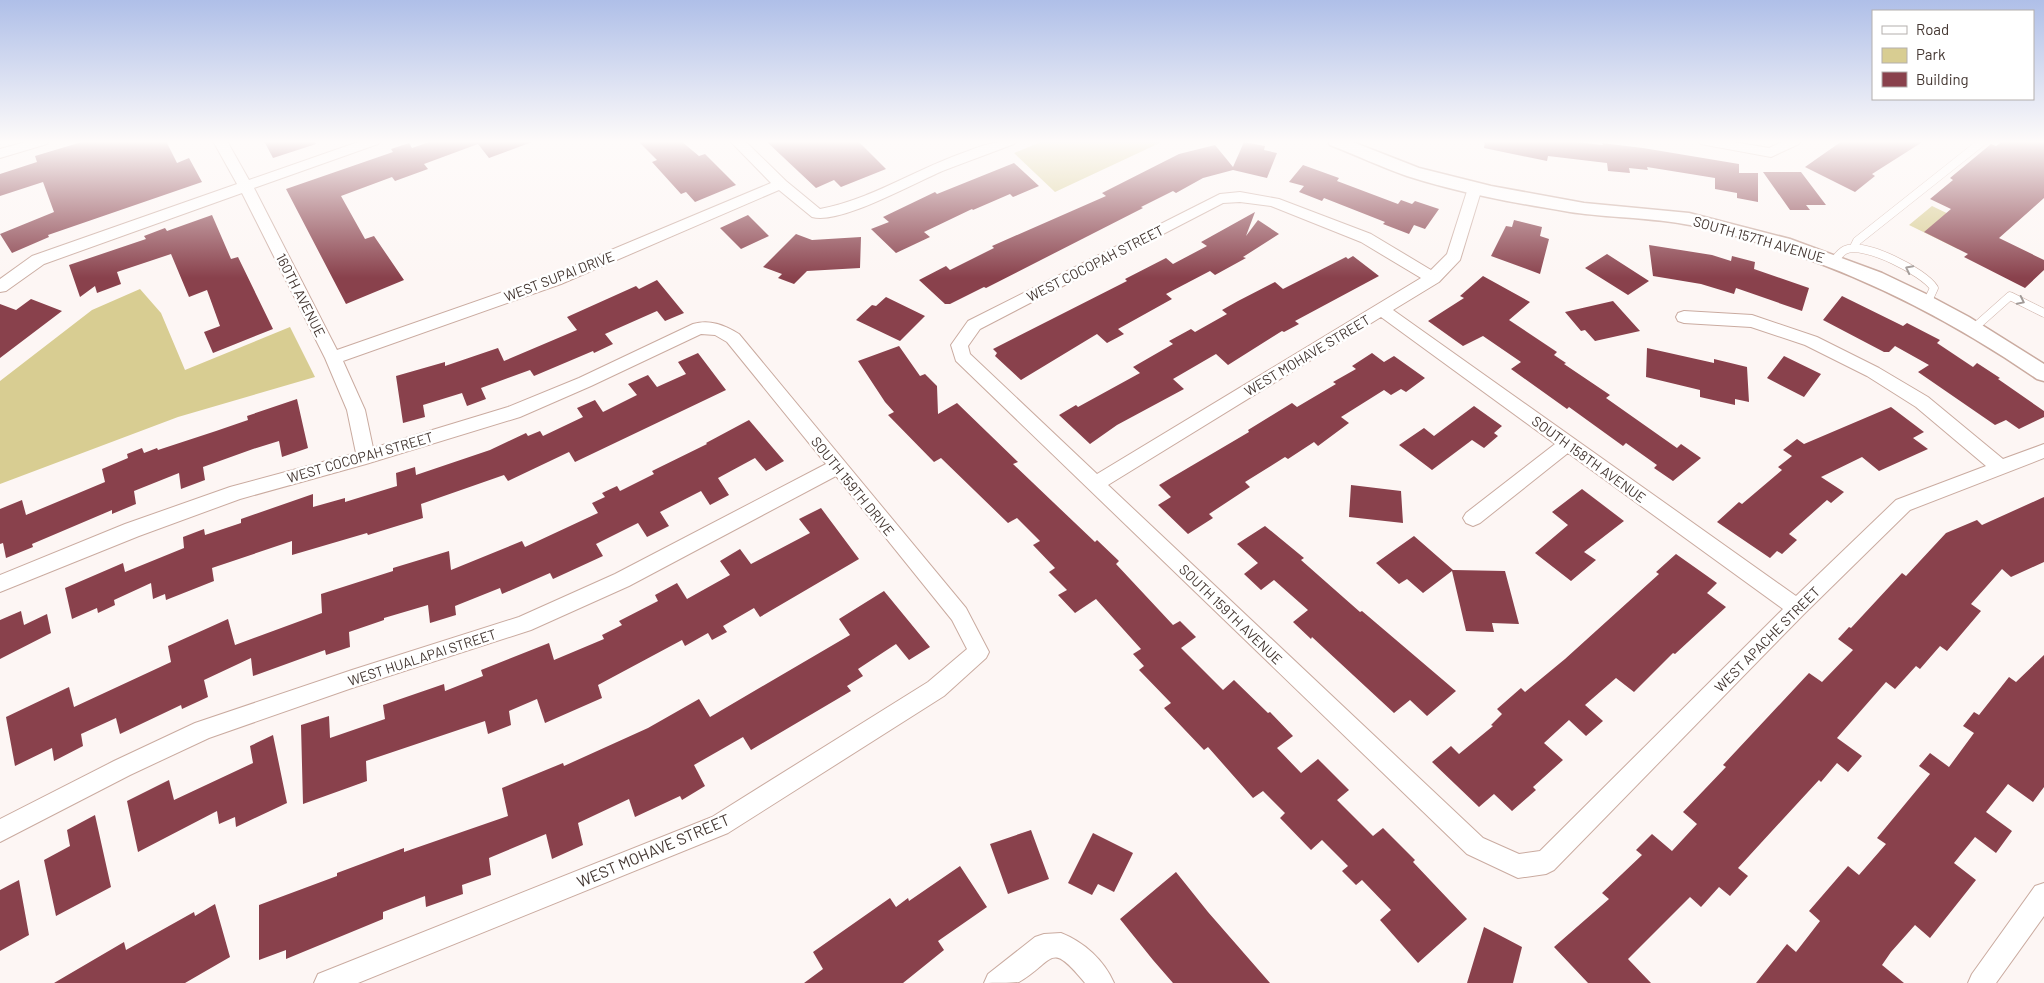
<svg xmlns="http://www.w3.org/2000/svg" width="2044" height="983" font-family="Barlow,sans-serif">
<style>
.green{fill:#d8cd92}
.building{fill:#89414c}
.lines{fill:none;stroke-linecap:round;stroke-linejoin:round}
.service-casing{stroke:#caaba0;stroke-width:9}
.minor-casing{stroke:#caaba0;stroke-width:2}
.tertiary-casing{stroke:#caaba0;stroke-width:3}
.service{stroke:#fff;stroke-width:8}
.minor{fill:#fff;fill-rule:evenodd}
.tertiary{fill:#fff;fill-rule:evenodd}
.oneway{stroke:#a29b98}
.labels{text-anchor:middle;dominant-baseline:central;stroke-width:5;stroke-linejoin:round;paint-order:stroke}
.street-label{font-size:14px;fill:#443732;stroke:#fff}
.near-street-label{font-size:16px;fill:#443732;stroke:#fff}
</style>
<rect width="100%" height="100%" fill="#fdf6f4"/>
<path class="green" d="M1043 141H1164L1055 192 1014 153Z
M1932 206 1980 229 1958 249 1909 225Z
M140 289 161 313 185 370 290 327 315 377 178 417 0 484V381L92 310Z"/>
<path class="building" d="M85 141H166L177 163 189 158 202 182 48 235 49 237 12 253 0 234 54 212 43 182 0 196V174L37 162 35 156Z
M264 141H315L316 144 273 158Z
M432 141 532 142 489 158 478 144 424 164 428 169 395 181 392 177 341 196 365 239 374 236 404 280 346 304 286 189 393 152 391 149 409 143 412 148Z
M638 141H681L699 156 705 154 736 185 695 202 686 192 681 194 652 162 657 160Z
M766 141H858L886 169 841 187 834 180 816 188Z
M1485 141H1566L1603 145 1602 143 1643 148 1739 164V173H1758V202L1737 198V193L1715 189V178L1647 167 1648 170 1629 168 1630 173 1608 171 1607 163 1548 156 1547 161 1484 148Z
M1842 141H1924L1872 174 1875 176 1855 192 1805 167Z
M2003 141H2044V198L1999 238 2044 260V270L2025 288 1964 257 1968 254 1924 232 1951 209 1930 199 1953 180 1950 178 1991 144 1996 146Z
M1244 142 1265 146 1264 150 1277 153 1267 178 1233 170 1203 178 1176 193 1173 191 1141 207 1143 208 986 288 984 287 950 304H945L919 280 946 266 950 270 994 248 992 246 1106 196 1102 193 1179 154 1215 145 1233 167Z
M1014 163 1039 186 1013 197 1010 194 973 210 972 209 924 232 930 237 896 253 871 229 889 222 883 217 935 192 937 194Z
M1303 165 1339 178 1337 181 1398 204 1401 200 1412 204 1415 201 1439 209 1425 229 1414 225 1409 234 1383 224 1385 222 1324 198 1322 201 1299 192 1304 186 1289 182Z
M1763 172H1801L1826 205H1806L1810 210H1790Z
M1255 212 1246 236 1258 220 1279 234 1243 257 1246 258 1215 275 1210 271 1166 294 1172 299 1118 329 1124 334 1107 343 1097 334 1021 380 995 356 997 353 993 349 1127 281 1125 279 1166 258 1173 264 1207 246 1201 242Z
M212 215 231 259 238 257 273 329 213 353 204 332 220 326 207 290 189 297 171 254 117 272 121 284 97 293 95 286 80 297 69 265 146 239 144 236 165 228 167 231Z
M748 215 769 236 741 249 720 228Z
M1514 220 1542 227 1540 236 1549 239 1540 274 1491 256 1506 226 1512 227Z
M796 234 812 240 861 237 860 268 807 271 794 284 778 278 782 274 763 267Z
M1649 245 1712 255 1731 261 1732 256 1755 262 1754 269 1809 288 1802 311 1736 288 1734 294 1701 284 1653 276Z
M1607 254 1649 281 1628 295 1585 268Z
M1353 256 1379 276 1295 321 1299 324 1284 332 1282 331 1228 365 1216 354 1173 379 1184 389 1117 425 1090 444 1059 415 1076 405 1078 407 1140 373 1133 367 1173 344 1169 341 1191 329 1195 332 1227 314 1222 310 1238 301 1275 282 1283 289 1346 257 1348 259Z
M1483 276 1530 302 1509 320 1557 352 1554 355 1566 363 1564 364 1610 395 1606 398 1677 448 1681 444 1701 458 1673 481 1654 468 1657 465 1626 443 1623 446 1569 407 1567 409 1511 369 1521 362 1483 336 1463 346 1428 321 1464 298 1460 296Z
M657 280 684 313 665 321 657 311 605 334 613 344 594 353 593 351 534 376 530 370 481 388 486 399 467 406 462 393 423 405 425 417 403 423 396 376 445 362V366L498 348 504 361 577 330 567 317 636 286 639 289Z
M1842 296 1903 326 1907 323 1940 340 1937 343 1973 367 1977 363 2000 378 1998 379 2044 411V417L2019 429 2006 420 1995 425 1918 372 1929 365 1895 346 1889 352H1884L1823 320Z
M886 297 925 316 900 341 856 320 872 305 876 306Z
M31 299 62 311 0 358V304L16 310Z
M1613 301 1640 331 1595 341 1585 330 1581 331 1565 312Z
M899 346 920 376 925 374 937 386 938 414 957 403 1018 462 1013 464 1095 542 1097 540 1119 561 1116 564 1173 625 1180 621 1196 637 1181 648 1223 690 1234 680 1268 713 1270 712 1293 736 1277 748 1301 773 1318 759 1349 790 1337 800 1373 836 1383 828 1415 860 1413 862 1467 919 1418 963 1380 920 1391 910 1362 880 1356 885 1342 871 1348 866 1322 840 1311 850 1280 818 1285 813 1263 791 1253 798 1208 747 1204 750 1164 708 1171 703 1139 670 1144 666 1133 654 1141 649 1096 599 1075 613 1058 595 1067 590 1049 572 1055 568 1033 545 1040 541 1017 518 1008 523 941 458 934 462 888 415 894 412 885 402 858 361Z
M1647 348 1714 363V359L1747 367 1749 402 1735 399V405L1700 397V390L1646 377Z
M698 353 726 390 575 462 569 452 508 481 504 475 421 504 423 518 368 535 367 533 292 555V541L212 568 214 581 166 600 165 594 153 599 151 583 114 600 115 605 98 613 97 608 72 619 65 588 123 563 125 572 184 548 183 537 204 529 205 535 241 523V519L313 494V507L345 498V502L397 486 396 473 415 467 416 475 490 450 526 433 528 436 540 431 543 436 583 417 577 408 595 400 603 412 637 395 628 384 648 375 657 387 686 374 678 362Z
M1372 353 1384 362 1394 356 1425 378 1406 392 1401 389 1391 395 1384 390 1341 417 1349 423 1318 446 1314 442 1288 459 1285 457 1245 482 1250 487 1209 514 1213 518 1188 534 1158 505 1171 497 1159 485 1249 432 1248 430 1292 403 1297 407 1336 384 1333 382 1356 369 1352 366Z
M1784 356 1821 374 1804 397 1767 378Z
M297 399 308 448 282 457 279 441 253 449 203 467 205 480 181 489 179 473 134 491 136 504 112 514V510L32 544 33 547 6 558 3 543 0 544V509L22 500 26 515 105 482 102 469 128 458 127 454 142 448 144 453 157 448 158 450 216 431 248 420 247 416Z
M1474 406 1502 426 1494 433 1498 436 1484 448 1472 440 1432 470 1399 445 1424 428 1434 436Z
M1891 407 1924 432 1913 438 1928 449 1879 471 1862 457 1821 477 1844 492 1831 503 1827 500 1789 534 1797 540 1782 554 1777 551 1770 558 1717 522 1739 502 1742 504 1782 470 1778 467 1792 456 1783 450 1797 439 1804 444Z
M749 420 784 461 766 471 755 458 718 478 729 495 710 505 701 491 660 512 669 526 647 537 638 523 596 544 603 556 553 579 550 573 502 594 500 588 455 606 456 615 430 623 428 605 384 618V620L349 632 350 647 326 655 325 650 253 676 251 658 204 680 208 697 182 709 181 705 120 734 116 718 81 734 83 746 54 761 52 748 15 766 6 717 69 687 74 707 171 662 168 646 228 619 235 645 322 613 321 594 393 571V568L449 551 451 570 522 541 525 547 598 513 592 503 605 497 602 493 617 486 620 491 654 474 652 471 707 444 706 443Z
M1351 485 1401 491 1403 523 1349 517Z
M1582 489 1624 521 1584 552 1596 560 1571 581 1535 553 1568 525 1552 512Z
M2044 497V562L2011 577 2002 569 1971 604 1981 611 1947 651 1940 646 1920 669 1916 666 1895 689 1886 682 1837 738 1862 756 1848 772 1837 763 1821 782 1819 780 1738 868 1748 876 1730 896 1719 887 1701 907 1690 897 1628 959 1651 983H1588L1554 947 1609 899 1602 893 1642 855 1636 850 1652 834 1672 851 1697 824 1683 812 1726 767 1723 765 1809 673 1822 682 1853 650 1838 639 1849 627 1851 628 1902 573 1906 576 1946 533 1977 520 1982 525Z
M821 508 859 559 760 617 754 608 723 626 727 632 712 640 708 633 685 646 682 640 598 685 602 698 545 723 537 699 509 711 511 725 488 734 485 721 366 761 367 781 303 804 301 725 329 716 330 738 385 719 383 705 444 684 445 691 483 676 481 670 549 643 554 660 604 639 602 635 622 625 619 621 658 601 655 595 677 583 687 599 730 575 720 561 740 549 751 564 810 533 799 519Z
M1265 526 1304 558 1301 560 1360 612 1362 611 1456 691 1427 716 1410 700 1394 713 1312 637 1311 639 1293 622 1308 610 1274 580 1261 590 1244 574 1258 563 1237 544Z
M1414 536 1453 570 1505 571 1519 624 1492 623 1494 632 1466 631 1452 571 1423 593 1407 579 1399 584 1376 563Z
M1676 554 1717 583 1707 593 1726 607 1675 654 1673 653 1634 692 1616 678 1585 705 1603 721 1586 736 1569 720 1544 743 1563 760 1533 787 1536 790 1512 811 1494 794 1479 807 1432 762 1451 746 1459 754 1493 726 1491 725 1502 714 1497 709 1521 688 1525 692 1565 659 1659 574 1656 572Z
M884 591 930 647 909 660 896 644 858 669 863 676 847 686 851 691 751 750 743 737 694 765 705 786 682 800 680 796 635 817 629 799 578 823 583 845 552 859 546 834 489 858 491 875 462 885 463 894 426 907 425 896 383 912V919L286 959V950L259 960V905L337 876V873L404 848V852L508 816 502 788 563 763 564 766 648 728 699 699 710 717 850 635 839 619Z
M21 611 24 625 47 614 51 633 0 659V620Z
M2044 655V787L2033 802 2008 784 1986 812 2012 831 1996 853 1975 837 1954 863 1976 880 1930 938 1915 925 1891 952 1882 965 1904 983H1756L1787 944 1796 952 1820 921 1809 911 1848 866 1859 875 1886 844 1877 838 1930 774 1919 766 1930 753 1949 767 1974 733 1963 726 1974 712 1979 715 2009 677 2016 682Z
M273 735 287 803 236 827 235 817 219 824 217 811 138 852 127 801 169 780 174 800 253 763 250 746Z
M95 815 111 887 56 916 44 860 70 846 67 830Z
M1031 830 1049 879 1008 894 990 844Z
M1093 833 1133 853 1114 892 1098 884 1092 895 1068 883Z
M960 866 987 907 938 941 944 950 903 983H804L823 969 813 952 890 898 896 907 908 898 909 901Z
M1176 872 1208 912 1270 983H1173L1153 960 1120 919Z
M19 880 29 935 0 951V890Z
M215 904 230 957 185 983H54L124 942 126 950 194 912 195 916Z
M1484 927 1522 947 1513 983H1467Z"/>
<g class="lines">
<defs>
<path id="service" d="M1854 247 1857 241 1983 141
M1834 261C1837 257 1841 252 1845 250 1864 241 1924 272 1934 288L1927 303
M1974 328 2010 296 2044 313"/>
<path id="minor" d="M29 141H49L47 144 0 158V149Z
M213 141H227L249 180 361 141H380L378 144 254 188 337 350 549 276 771 183 730 141H745L786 181 820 209C869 200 913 171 960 154 981 146 993 141 1016 141L1014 144C991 153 968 161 945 170 915 182 841 225 812 217L779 190 561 284 343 361 365 410 373 448 508 407 579 378 693 324C710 319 724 325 739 334L966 608 989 652 986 658 944 696 728 833 358 983H314L318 974 712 817 928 682 967 649 952 620 836 476 629 586 531 630 352 688 209 738 130 775 0 842V819L114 761 195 723 352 670 519 617 615 574 826 464 727 342 715 335 701 334 591 386 520 417 366 464 240 499 139 536 0 592V575L125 524 230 487 356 453 347 410 325 358 242 193 44 264 6 291 0 292V279L32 256 237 184Z
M1699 141H1727L1769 148 1784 141H1801L1799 144 1771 157 1706 145 1701 144Z
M1475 183 1480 185 1482 188 1460 260 1439 282 1393 310 1796 596 1896 500 1986 466 1916 407 1867 376 1805 345 1751 327 1684 323 1678 321 1676 317 1678 313 1684 311 1752 315 1817 337 1879 368 1928 397 2003 459 2044 444V458L1910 510 1804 614 1554 870 1546 874 1518 878 1467 854 956 361 951 345 968 321 1220 194 1240 192 1279 199 1371 234 1431 270 1447 254 1468 188 1470 185ZM1240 202 1271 206 1361 242 1421 278 1097 474 970 354 968 346 980 329 1223 203ZM1381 317 1555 444 1466 513 1463 518 1466 523 1473 526 1480 523 1568 453 1783 609 1540 851 1519 854 1483 838 1108 485Z
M2044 883V916L1996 983H1968L1972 974 2035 886Z
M1061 933C1084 942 1104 960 1114 983H1085C1049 939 1055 961 1019 982 1011 983 994 983 984 983L988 974 1035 937 1044 934Z"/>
<path id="tertiary" d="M1328 141H1350L1419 168 1491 186 1584 203 1689 213 1790 239 1882 273 1926 294 1969 317 2044 364V381L2037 379C1931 306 1816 252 1690 225 1650 217 1610 218 1570 212 1515 203 1460 193 1407 176 1381 167 1356 155 1330 145Z"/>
</defs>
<use href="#service" class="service-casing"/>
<use href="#minor" class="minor-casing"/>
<use href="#tertiary" class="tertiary-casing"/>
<use href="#service" class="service"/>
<use href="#minor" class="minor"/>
<use href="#tertiary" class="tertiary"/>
</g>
<defs><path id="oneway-chevron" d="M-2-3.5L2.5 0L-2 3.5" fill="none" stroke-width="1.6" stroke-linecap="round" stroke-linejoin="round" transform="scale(1.25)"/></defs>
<g class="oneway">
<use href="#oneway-chevron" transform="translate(1909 269) rotate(-153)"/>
<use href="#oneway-chevron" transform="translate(2021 301) rotate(26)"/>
</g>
<linearGradient id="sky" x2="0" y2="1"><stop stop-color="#afbfe8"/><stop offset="0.51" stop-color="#fefbfa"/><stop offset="1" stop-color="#fefbfa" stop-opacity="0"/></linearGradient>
<rect width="2044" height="278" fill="url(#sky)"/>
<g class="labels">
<g class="street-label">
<text transform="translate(1759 239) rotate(16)">SOUTH 157TH AVENUE</text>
<text transform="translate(1095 263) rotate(-27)">WEST COCOPAH STREET</text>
<text transform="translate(559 276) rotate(-21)">WEST SUPAI DRIVE</text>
<text transform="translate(301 295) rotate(63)">160TH AVENUE</text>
<text transform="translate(1307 355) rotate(-31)">WEST MOHAVE STREET</text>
<text transform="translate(360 457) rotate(-16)">WEST COCOPAH STREET</text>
<text transform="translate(1589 459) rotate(36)">SOUTH 158TH AVENUE</text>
<text transform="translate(853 486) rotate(51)">SOUTH 159TH DRIVE</text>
<text transform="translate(1231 614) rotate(44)">SOUTH 159TH AVENUE</text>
<text transform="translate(1767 639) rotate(-45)">WEST APACHE STREET</text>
<text transform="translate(422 657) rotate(-18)">WEST HUALAPAI STREET</text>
</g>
<g class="near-street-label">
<text transform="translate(653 850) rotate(-23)">WEST MOHAVE STREET</text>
</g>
</g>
<rect x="1872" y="10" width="162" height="90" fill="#ffffff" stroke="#b4afad"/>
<rect x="1882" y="26" width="25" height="8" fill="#ffffff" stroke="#b4afad"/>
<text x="1916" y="35" font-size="15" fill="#443732">Road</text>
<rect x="1882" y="48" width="25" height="15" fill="#d8cd92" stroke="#b4afad"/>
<text x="1916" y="60" font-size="15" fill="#443732">Park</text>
<rect x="1882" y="72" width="25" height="15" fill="#89414c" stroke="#b4afad"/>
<text x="1916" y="85" font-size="15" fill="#443732">Building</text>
</svg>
